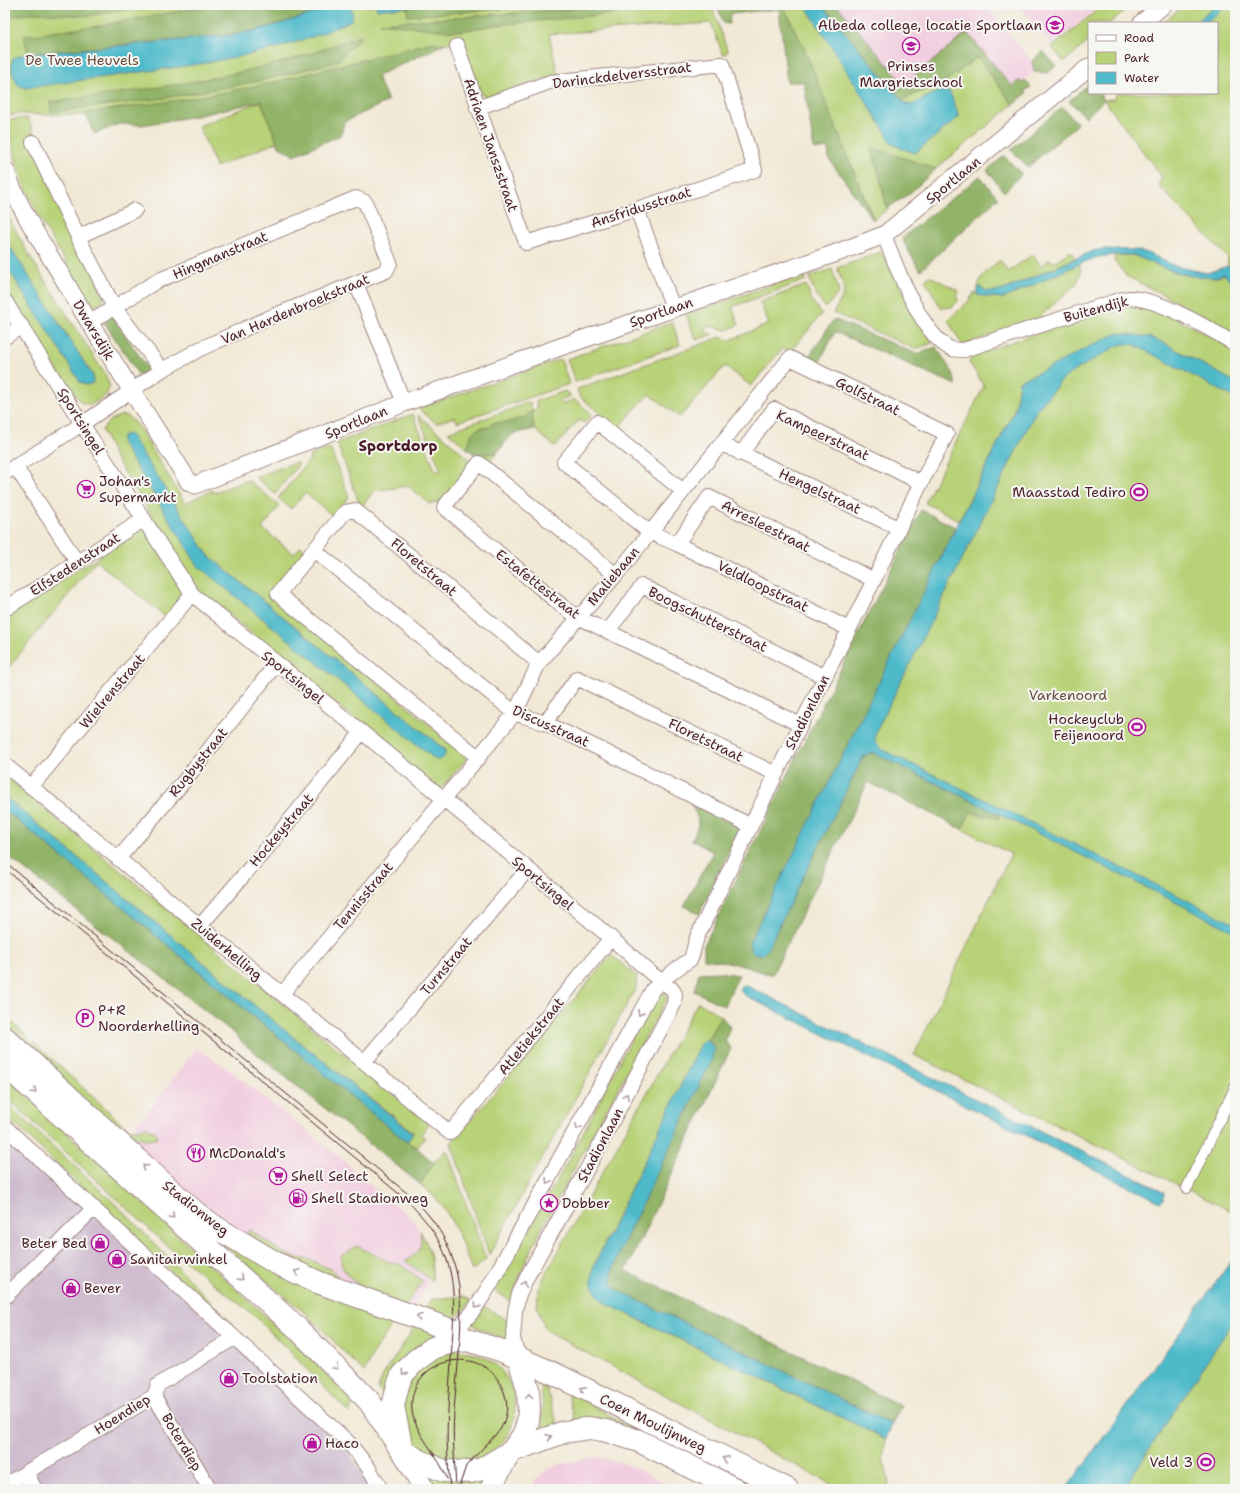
<svg xmlns="http://www.w3.org/2000/svg" width="1240" height="1494" font-family="'Shantell Sans',sans-serif">
<style>
.built{fill:#f2cfe0}
.industrial{fill:#cfbdcf}
.green{fill:#b8d277;stroke:#817851;fill-rule:evenodd}
.forest{fill:#92b468;stroke:#6e6a4a}
.water{fill:#4ebaca;stroke:#4c6c7a}
.lines{fill:none;stroke-linecap:round;stroke-linejoin:round}
.pedestrian-casing{stroke:#9e8480;stroke-width:12}
.minor-casing{stroke:#9e8480;stroke-width:16}
.tertiary-casing{stroke:#9e8480;stroke-width:19}
.secondary-casing{stroke:#9e8480;stroke-width:22}
.primary-casing{stroke:#9e8480;stroke-width:24}
.pedestrian{stroke:#fff;stroke-width:10}
.minor{stroke:#fff;stroke-width:14}
.tertiary{stroke:#fff;stroke-width:17}
.secondary{stroke:#fff;stroke-width:20}
.primary{stroke:#fff;stroke-width:22}
.tram{stroke:#4a1f2b;stroke-width:1}
.oneway{stroke:#ae9aa0}
.labels{text-anchor:middle;dominant-baseline:central;stroke-width:4;stroke-linejoin:round;paint-order:stroke}
.poi-label{font-size:14px;fill:#4a1f2b;stroke:#f6f6f2;text-anchor:start}
.park-label{font-size:14px;fill:#664c3e;stroke:#f6f6f2}
.street-label{font-size:14px;fill:#4a1f2b;stroke:#f6f6f2}
.neighbourhood-label{font-size:15px;font-weight:bold;fill:#4a1f2b;stroke:#f6f6f2}
</style>
<rect width="100%" height="100%" fill="#f6f6f2"/>
<filter id="ink" filterUnits="userSpaceOnUse"><feTurbulence type="fractalNoise" baseFrequency=".025" numOctaves="2"/><feDisplacementMap in="SourceGraphic" scale="8" xChannelSelector="R" yChannelSelector="G"/><feConvolveMatrix kernelMatrix="1 2 1 2 8 2 1 2 1" color-interpolation-filters="sRGB"/></filter>
<filter id="wash" filterUnits="userSpaceOnUse"><feTurbulence type="fractalNoise" baseFrequency=".012" numOctaves="4" result="noise"/><feDisplacementMap in="SourceGraphic" scale="16" xChannelSelector="R" yChannelSelector="G"/><feGaussianBlur stdDeviation="0.9" result="paint"/><feColorMatrix in="noise" values="0 0 0 0 0 0 0 0 0 0 0 0 0 0 0 0 0 1.4 0 .05"/><feComposite in="paint" operator="in"/></filter>
<g filter="url(#wash)">
<rect width="100%" height="100%" fill="#f1e9d5"/>
<path class="built" d="M837 5H985L1032 61 1034 72 1021 83 1012 86 967 32 904 84Z
M1018 5H1101L1052 45Z
M196 1048 227 1068 348 1164 354 1172 409 1216 415 1223 427 1249 430 1264 429 1281 426 1288 413 1306 350 1286 231 1231 136 1149 137 1121 143 1118Z
M590 1458H601L624 1463 678 1489H529L545 1471 560 1464Z"/>
<path class="industrial" d="M5 1134 240 1348 350 1454 374 1489H5Z"/>
<path class="green" d="M5 5H750L713 10 728 52 723 55 711 23 549 34 558 75 487 97 481 94 461 41 432 45 278 92 87 115 19 114 5 116V106L8 105 7 98H5Z
M779 5H829L899 90 967 32 1021 98 874 220 789 16Z
M1103 5H1131L1110 23H1089V41L1064 62 1052 47Z
M1184 5H1217L1195 23H1163Z
M1222 5H1235V280L1227 272 1228 258 1158 185 1162 177 1104 100 1114 99 1117 93H1217V23H1200Z
M261 101 277 142 216 167 199 126Z
M28 118 105 301 94 307C71 270 47 235 29 196 18 172 12 146 6 120Z
M5 211 29 255 106 376 110 387 106 395 91 405 82 403 68 386 5 292V264L80 381 93 376 5 239Z
M1070 251 1076 258 1004 290 989 292 982 289 981 287 978 288C978 277 992 267 1000 260L1008 272 1033 254 1041 266 1050 259 1053 263Z
M881 252 933 343 915 349 833 313C847 290 846 293 837 268Z
M1115 255H1133L1184 275 1219 277 1224 274 1235 286V339L1197 317 1172 299 1126 276 1115 261Z
M1079 264 1081 272 1077 283 1035 321 962 345 948 320 969 301 974 293 989 297 1005 298Z
M832 269 839 292 826 308C817 299 813 290 809 277Z
M803 274 806 280 732 307 739 325 726 330 709 326 705 331 712 335 696 340 686 315Z
M930 276 959 291 957 296 958 301 952 307 941 308 925 280Z
M806 285 812 301 822 314 789 353 783 348 751 386 725 366 680 417 649 394 618 428 579 396 577 389 721 337 730 340 769 324 760 302Z
M1131 304 1159 310 1235 349V386L1147 344 1235 395V1213L914 1055 1011 854 962 829V828L847 768 1040 373 1019 381 1016 407 959 520 925 503 984 386 969 362 971 358 979 353 1115 307Z
M672 322 680 345 575 382 567 359Z
M561 359 569 384 457 422 455 417 436 423 420 410 419 408Z
M565 391 571 396 559 400 562 404 574 399 592 414 584 423 579 420 555 447 534 429 512 434 487 465 448 432 530 402 532 411 537 409 536 401Z
M413 414 436 472 441 470 418 415 473 462 440 502 429 504 408 486 374 491 361 508 337 443Z
M121 415 128 416 140 429 185 503 212 490 213 493 248 480 280 506 262 528 294 554 301 546 305 550 271 593 468 757 440 790 198 589 113 454 102 430 109 421ZM131 436 208 555 444 749 446 753 199 566Z
M330 448 349 497 333 516 305 493 291 509 278 498 310 459 309 456Z
M296 462 299 464 275 494 256 477Z
M144 529 185 594 166 617 96 561 5 672V615Z
M5 776 429 1124 421 1134 425 1138 417 1148 407 1142 413 1132 283 1029 5 797Z
M611 955 637 976 636 988 489 1255 451 1143 524 1059Z
M659 992C664 992 665 993 667 998L544 1224 525 1263 510 1301 494 1290 572 1154 637 1028Z
M698 1002 721 1016 707 1040 701 1043 692 1062 594 1266 605 1303 886 1439 883 1459 889 1482 888 1489H840L555 1336 545 1329 537 1307 538 1292 545 1275Z
M5 1016 128 1129H138L146 1126 158 1134 155 1139 147 1140 117 1131 42 1064 23 1039 5 1022Z
M5 1076 316 1363 353 1402 349 1413 257 1318 173 1251 5 1096Z
M5 1102 123 1211 237 1329 235 1332 5 1115Z
M447 1150 486 1259 472 1271C463 1246 455 1221 438 1201 433 1195 426 1189 420 1184 428 1173 435 1157 447 1150Z
M191 1218 399 1315 375 1350 364 1372 310 1317Z
M250 1230 280 1251 293 1257 310 1260 330 1269 348 1286 294 1267 247 1233Z
M420 1231C430 1247 433 1262 432 1281L405 1261C420 1253 423 1247 420 1231Z
M357 1246 387 1261 401 1265 423 1281 405 1307C386 1298 353 1288 343 1268 341 1265 341 1260 341 1256Z
M1235 1284V1489H1099Z
M464 1296 471 1301C453 1325 449 1319 423 1312L432 1299Z
M484 1306 509 1322 510 1341 482 1330 470 1322Z
M417 1323 444 1333 386 1397 378 1389 383 1375Z
M403 1407a56 56 0 1 1 112 0a56 56 0 1 1-112 0Z
M545 1383 558 1426 540 1433C543 1416 543 1401 541 1384Z
M567 1391 570 1392 633 1429 575 1423 573 1412Z
M419 1468 483 1480 481 1489H428Z"/>
<path class="forest" d="M5 5H153L86 16 34 13 5 17Z
M212 5H337C302 17 268 29 231 35L28 54 24 36 97 26Z
M428 5H558L408 16 407 7Z
M624 5H677L609 14 496 25 461 31H448L380 23Z
M717 5H781L784 8 805 50 873 220 829 159 828 148 814 150 804 82H787L779 9 730 14 729 24 723 23Z
M822 5H837L904 84 967 33 1012 86 1019 80 1021 83 1025 80 1031 87 1025 91 1027 93 1013 105 978 57 946 81 902 100Z
M363 35 336 62 259 81 166 98 51 112 50 102C127 93 204 82 279 63 307 56 335 44 363 35Z
M433 42 444 44 377 76 388 101 344 122 341 135 294 155 279 147 261 101 196 116 142 125 119 124 94 134 85 113 187 99 267 84Z
M1043 51 1056 66 1048 73 1034 72 1032 61Z
M1089 84V93H1099L1104 100 1086 117 1069 101Z
M1062 107 1078 124 1028 167 1011 150Z
M871 147 936 169 909 194 887 208 879 174Z
M1004 156 1022 174 1004 192 987 170Z
M980 176 998 198 920 271 903 241V237Z
M112 316 149 370 140 377 104 322Z
M834 319 917 354 936 347 953 373 956 385 835 332 819 363 808 358Z
M532 411 534 429 512 434 497 453 479 455 467 449 472 433 480 428 489 427 493 423 509 422 525 417Z
M921 510 955 527 925 591 750 943V949L863 757 869 753H874L999 814 998 819 987 814 984 818 971 811 962 829 868 782 772 975 733 963 704 959V946L709 935 813 724Z
M691 804 741 828 699 914 684 906 713 852 692 840C700 823 700 821 691 804Z
M5 810 236 1002 407 1142 417 1148 434 1163 420 1184 243 1043 235 1034 5 854Z
M717 972 739 975 724 1006 694 991 699 973Z
M721 1016 730 1027 725 1041 731 1048 626 1271 799 1355 901 1406 892 1424 623 1293 615 1288 611 1280 612 1272 626 1238 712 1059V1043L707 1040Z"/>
<path class="water" d="M337 5H349C352 11 355 16 350 21L321 34 277 48 237 57 200 64 25 88 18 85 12 73V60L14 58 21 55 232 35C268 29 302 17 337 5Z
M376 5H428L377 10Z
M805 5H822L902 100 909 105 914 104C923 100 940 87 950 92L959 117 915 153C902 148 890 147 886 133Z
M1217 5H1227L1205 23H1195Z
M5 239 93 376V383L87 385 80 382 5 264Z
M1103 249 1136 250 1145 252 1175 266 1207 273 1228 266 1235 274V286L1224 274 1214 278 1191 276 1169 270 1133 255H1115L1098 257 1079 264 1005 298 989 297 977 295 978 288 981 287C986 294 996 291 1004 290L1093 251Z
M1119 333 1149 337 1164 343 1235 382V398L1135 345 1125 344 1117 346 1071 373 1061 381 1036 411 876 732 875 742 883 750 1010 812 1235 924V932L1007 818 874 753H869L863 757 767 950 762 955 753 953 750 949 749 943 1016 407 1019 381C1053 368 1084 347 1119 333Z
M128 434 131 436 208 555 444 749C447 756 443 760 436 760L198 566 121 442 122 436Z
M5 797 283 1029 413 1133 407 1142 236 1002 5 810Z
M745 985 1156 1188 1164 1193V1199L1160 1202 744 995 741 992V987Z
M705 1040H707L714 1048 712 1059 626 1238 612 1272 611 1280 615 1288 623 1293 892 1424 886 1439 605 1303C592 1290 589 1284 594 1266L692 1062 701 1043Z
M1235 1256V1319L1123 1489H1066Z"/>
</g>
<g filter="url(#ink)">
<g class="lines">
<defs>
<path id="pedestrian" d="M1187 1188 1235 1088"/>
<path id="minor" d="M457 46 526 243 637 209 755 170 722 64 550 82 477 108
M33 142 78 237 114 307 162 370
M637 209 673 308
M884 235C895 263 922 338 952 349 955 350 960 350 964 350L1119 300C1123 299 1128 298 1131 298 1160 299 1210 329 1235 344
M78 237 135 210
M356 283 404 403
M5 301 82 424 192 594 444 799 611 938 652 974 672 989 675 994 674 1004 586 1171 528 1275 519 1294 515 1311 513 1339 519 1359
M5 337 22 326
M722 444 898 528
M741 454 774 409 921 483
M15 466 77 562
M5 473 82 424 162 370 200 349 273 316 386 271 390 263 365 202 356 198 157 281 89 323
M683 491 597 422 564 462 649 532 677 544 849 629
M677 544 709 497 874 580
M315 551 515 713 545 723 598 748 751 826
M616 575 479 463 444 507 562 606 578 617 801 725
M5 609 144 519
M608 631 642 586 825 677
M545 723 577 678 776 774
M479 758 278 594 345 512 355 510 539 663
M5 765 450 1133 611 938
M31 787 192 594
M118 859 185 780 277 663
M200 926 268 847 361 733
M282 994 515 713 539 663 616 575 790 358 947 434 921 483 874 580 776 774 697 937 691 959 675 970 653 989 490 1285 474 1310 451 1337
M364 1062 528 869
M5 1127 348 1442 368 1467 381 1489
M5 1297 94 1208
M154 1396 210 1489
M26 1472 35 1489
M5 1485 154 1396 158 1385 234 1338"/>
<path id="tertiary" d="M1142 23 1163 5
M5 170C20 211 44 246 66 283 105 350 148 416 189 482L195 485 404 403 560 347 831 255 884 235 1089 67"/>
<path id="secondary" d="M402 1451 424 1489
M490 1489 512 1451"/>
<path id="primary" d="M5 1038 116 1140 196 1213 217 1228 276 1263 320 1283 427 1321 453 1331 467 1340
M5 1065 295 1326 369 1401 402 1451 422 1462 444 1471 470 1472 482 1469 512 1451 524 1434 528 1421 529 1409 528 1389 519 1359
M400 1440 393 1406 398 1385 402 1375 415 1361 433 1348 452 1342 467 1340 500 1350 555 1374 787 1489
M512 1451 564 1432 590 1428 607 1431 639 1441 735 1489"/>
</defs>
<use href="#pedestrian" class="pedestrian-casing"/>
<use href="#minor" class="minor-casing"/>
<use href="#tertiary" class="tertiary-casing"/>
<use href="#secondary" class="secondary-casing"/>
<use href="#primary" class="primary-casing"/>
<use href="#pedestrian" class="pedestrian"/>
<use href="#minor" class="minor"/>
<use href="#tertiary" class="tertiary"/>
<use href="#secondary" class="secondary"/>
<use href="#primary" class="primary"/>
<path class="tram" d="M5 862 408 1194C480 1257 459 1329 454 1413 452 1438 455 1464 456 1489
M5 869 404 1198C453 1244 457 1280 452 1344 451 1366 449 1388 448 1410 446 1437 448 1463 450 1489
M447 1479C439 1455 415 1434 412 1411 406 1357 486 1339 504 1392 509 1405 507 1418 500 1430L466 1466 459 1487"/>
</g>
<defs><path id="oneway-chevron" d="M-2-3.5L2.5 0L-2 3.5" fill="none" stroke-width="1.6" stroke-linecap="round" stroke-linejoin="round"/></defs>
<g class="oneway">
<use href="#oneway-chevron" transform="translate(640 1013) rotate(118)"/>
<use href="#oneway-chevron" transform="translate(34 1091) rotate(42)"/>
<use href="#oneway-chevron" transform="translate(626 1096) rotate(-62)"/>
<use href="#oneway-chevron" transform="translate(578 1127) rotate(118)"/>
<use href="#oneway-chevron" transform="translate(145 1167) rotate(-138)"/>
<use href="#oneway-chevron" transform="translate(548 1181) rotate(119)"/>
<use href="#oneway-chevron" transform="translate(172 1216) rotate(42)"/>
<use href="#oneway-chevron" transform="translate(297 1272) rotate(-156)"/>
<use href="#oneway-chevron" transform="translate(241 1278) rotate(42)"/>
<use href="#oneway-chevron" transform="translate(524 1284) rotate(-66)"/>
<use href="#oneway-chevron" transform="translate(477 1306) rotate(125)"/>
<use href="#oneway-chevron" transform="translate(419 1317) rotate(-159)"/>
<use href="#oneway-chevron" transform="translate(336 1367) rotate(45)"/>
<use href="#oneway-chevron" transform="translate(404 1373) rotate(124)"/>
<use href="#oneway-chevron" transform="translate(583 1389) rotate(-154)"/>
<use href="#oneway-chevron" transform="translate(529 1396) rotate(-95)"/>
<use href="#oneway-chevron" transform="translate(549 1437) rotate(-22)"/>
<use href="#oneway-chevron" transform="translate(725 1459) rotate(-154)"/>
</g>
</g>
<defs>
<symbol id="university-ring" viewBox="-11 -11 22 22"><circle r="9.5" fill="#f6f6f2" stroke="#b5179e" stroke-width="1.5"/><path d="M0-5L7-2L0 1L-7-2ZM-4 1L0 2.5L4 1V4Q0 6-4 4Z" fill="#b5179e"/></symbol>
<symbol id="school-ring" viewBox="-11 -11 22 22"><circle r="9.5" fill="#f6f6f2" stroke="#b5179e" stroke-width="1.5"/><path d="M0-5L7-2L0 1L-7-2ZM-4 1L0 2.5L4 1V4Q0 6-4 4Z" fill="#b5179e"/></symbol>
<symbol id="supermarket-ring" viewBox="-11 -11 22 22"><circle r="9.5" fill="#f6f6f2" stroke="#b5179e" stroke-width="1.5"/><path d="M-6-5.5h2.5l.6 2H6L4.5 2H-2.5L-4.4-4H-6ZM-1.5 3.2a1.3 1.3 0 1 0 .1 0ZM3 3.2a1.3 1.3 0 1 0 .1 0Z" fill="#b5179e"/></symbol>
<symbol id="stadium-ring" viewBox="-11 -11 22 22"><circle r="9.5" fill="#f6f6f2" stroke="#b5179e" stroke-width="1.5"/><path d="M0-5a6.5 5 0 1 0 0 10a6.5 5 0 1 0 0-10ZM-3.5-1.8h7v3.6h-7Z" fill="#b5179e"/></symbol>
<symbol id="parking-ring" viewBox="-11 -11 22 22"><circle r="9.5" fill="#f6f6f2" stroke="#b5179e" stroke-width="1.5"/><path d="M-3.5-5.5H1a3.5 3.5 0 0 1 0 7H-1V5.5H-3.5ZM-1-3.4V-.6H.8a1.4 1.4 0 0 0 0-2.8Z" fill="#b5179e"/></symbol>
<symbol id="restaurant-ring" viewBox="-11 -11 22 22"><circle r="9.5" fill="#f6f6f2" stroke="#b5179e" stroke-width="1.5"/><path d="M-5-6h1v4h1v-4h1v4h1v-4h1v5L-1.5 .5V6h-2V.5L-5-1ZM5-6V6H3V1.5H1.5Q1.5-4 5-6Z" fill="#b5179e"/></symbol>
<symbol id="fuel-ring" viewBox="-11 -11 22 22"><circle r="9.5" fill="#f6f6f2" stroke="#b5179e" stroke-width="1.5"/><path d="M-5.5-6h7V0h2V4h1.3V-2.5L3-4.5l.8-.8L6-3V5H2.5V1h-1V6h-7ZM-4.2-4.7v3.2H.2V-4.7Z" fill="#b5179e"/></symbol>
<symbol id="sight-ring" viewBox="-11 -11 22 22"><circle r="9.5" fill="#f6f6f2" stroke="#b5179e" stroke-width="1.5"/><path d="M0-6L1.8-2.2L6-1.7L2.9 1.2L3.7 5.4L0 3.3L-3.7 5.4L-2.9 1.2L-6-1.7L-1.8-2.2Z" fill="#b5179e"/></symbol>
<symbol id="shop-ring" viewBox="-11 -11 22 22"><circle r="9.5" fill="#f6f6f2" stroke="#b5179e" stroke-width="1.5"/><path d="M-5-2.5h2.3a2.7 3.5 0 0 1 5.4 0H5L5.5 6h-11ZM-1.5-2.5h3a1.5 2.3 0 0 0-3 0Z" fill="#b5179e"/></symbol>
</defs>
<g fill-rule="evenodd">
<use href="#university-ring" x="1045" y="15" width="20" height="20"/>
<use href="#school-ring" x="901" y="36" width="20" height="20"/>
<use href="#supermarket-ring" x="76" y="479" width="20" height="20"/>
<use href="#stadium-ring" x="1129" y="482" width="20" height="20"/>
<use href="#stadium-ring" x="1127" y="717" width="20" height="20"/>
<use href="#parking-ring" x="75" y="1008" width="20" height="20"/>
<use href="#restaurant-ring" x="186" y="1143" width="20" height="20"/>
<use href="#supermarket-ring" x="268" y="1166" width="20" height="20"/>
<use href="#fuel-ring" x="288" y="1188" width="20" height="20"/>
<use href="#sight-ring" x="539" y="1193" width="20" height="20"/>
<use href="#shop-ring" x="90" y="1233" width="20" height="20"/>
<use href="#shop-ring" x="107" y="1249" width="20" height="20"/>
<use href="#shop-ring" x="61" y="1278" width="20" height="20"/>
<use href="#shop-ring" x="219" y="1368" width="20" height="20"/>
<use href="#shop-ring" x="302" y="1433" width="20" height="20"/>
<use href="#stadium-ring" x="1196" y="1452" width="20" height="20"/>
</g>
<g class="labels">
<g class="poi-label">
<text x="1042" y="25" text-anchor="end">Albeda college, locatie Sportlaan</text>
<text x="911" y="66" text-anchor="middle">Prinses<tspan x="911" dy="16">Margrietschool</tspan></text>
<text x="99" y="481">Johan's<tspan x="99" dy="16">Supermarkt</tspan></text>
<text x="1126" y="492" text-anchor="end">Maasstad Tediro</text>
<text x="1124" y="719" text-anchor="end">Hockeyclub<tspan x="1124" dy="16">Feijenoord</tspan></text>
<text x="98" y="1010">P+R<tspan x="98" dy="16">Noorderhelling</tspan></text>
<text x="209" y="1153">McDonald's</text>
<text x="291" y="1176">Shell Select</text>
<text x="311" y="1198">Shell Stadionweg</text>
<text x="562" y="1203">Dobber</text>
<text x="87" y="1243" text-anchor="end">Beter Bed</text>
<text x="130" y="1259">Sanitairwinkel</text>
<text x="84" y="1288">Bever</text>
<text x="242" y="1378">Toolstation</text>
<text x="325" y="1443">Haco</text>
<text x="1193" y="1462" text-anchor="end">Veld 3</text>
</g>
<g class="park-label">
<text x="82" y="60">De Twee Heuvels</text>
<text x="1068" y="695">Varkenoord</text>
</g>
<g class="street-label">
<text transform="translate(622 75) rotate(-7)">Darinckdelversstraat</text>
<text transform="translate(491 145) rotate(71)">Adriaen Janszstraat</text>
<text transform="translate(953 180) rotate(-39)">Sportlaan</text>
<text transform="translate(641 207) rotate(-18)">Ansfridusstraat</text>
<text transform="translate(220 255) rotate(-23)">Hingmanstraat</text>
<text transform="translate(295 309) rotate(-23)">Van Hardenbroekstraat</text>
<text transform="translate(1096 309) rotate(-15)">Buitendijk</text>
<text transform="translate(661 312) rotate(-19)">Sportlaan</text>
<text transform="translate(94 330) rotate(59)">Dwarsdijk</text>
<text transform="translate(868 396) rotate(26)">Golfstraat</text>
<text transform="translate(81 421) rotate(58)">Sportsingel</text>
<text transform="translate(356 422) rotate(-22)">Sportlaan</text>
<text transform="translate(823 435) rotate(25)">Kampeerstraat</text>
<text transform="translate(820 491) rotate(25)">Hengelstraat</text>
<text transform="translate(766 526) rotate(27)">Arresleestraat</text>
<text transform="translate(75 564) rotate(-33)">Elfstedenstraat</text>
<text transform="translate(424 567) rotate(40)">Floretstraat</text>
<text transform="translate(613 576) rotate(-50)">Maliebaan</text>
<text transform="translate(538 584) rotate(38)">Estafettestraat</text>
<text transform="translate(763 586) rotate(26)">Veldloopstraat</text>
<text transform="translate(708 619) rotate(26)">Boogschutterstraat</text>
<text transform="translate(293 677) rotate(39)">Sportsingel</text>
<text transform="translate(112 691) rotate(-50)">Wielrenstraat</text>
<text transform="translate(807 712) rotate(-63)">Stadionlaan</text>
<text transform="translate(551 726) rotate(24)">Discusstraat</text>
<text transform="translate(706 740) rotate(26)">Floretstraat</text>
<text transform="translate(198 762) rotate(-51)">Rugbystraat</text>
<text transform="translate(281 830) rotate(-50)">Hockeystraat</text>
<text transform="translate(543 883) rotate(40)">Sportsingel</text>
<text transform="translate(363 896) rotate(-50)">Tennisstraat</text>
<text transform="translate(227 949) rotate(40)">Zuiderhelling</text>
<text transform="translate(446 966) rotate(-50)">Turnstraat</text>
<text transform="translate(531 1036) rotate(-51)">Atletiekstraat</text>
<text transform="translate(600 1145) rotate(-62)">Stadionlaan</text>
<text transform="translate(196 1208) rotate(38)">Stadionweg</text>
<text transform="translate(122 1414) rotate(-32)">Hoendiep</text>
<text transform="translate(653 1423) rotate(26)">Coen Moulijnweg</text>
<text transform="translate(182 1442) rotate(59)">Boterdiep</text>
</g>
<g class="neighbourhood-label">
<text x="398" y="446">Sportdorp</text>
</g>
</g>
<rect width="1240" height="1494" fill="none" stroke="#f6f6f2" stroke-width="20"/>
<rect x="1088" y="22" width="130" height="72" fill="#f6f6f2" stroke="#b1a0a2"/>
<rect x="1096" y="35" width="20" height="6" fill="#ffffff" stroke="#b1a0a2"/>
<text x="1124" y="42" font-size="12" fill="#4a1f2b">Road</text>
<rect x="1096" y="52" width="20" height="12" fill="#b8d277" stroke="#b1a0a2"/>
<text x="1124" y="62" font-size="12" fill="#4a1f2b">Park</text>
<rect x="1096" y="72" width="20" height="12" fill="#4ebaca" stroke="#b1a0a2"/>
<text x="1124" y="82" font-size="12" fill="#4a1f2b">Water</text>
</svg>
